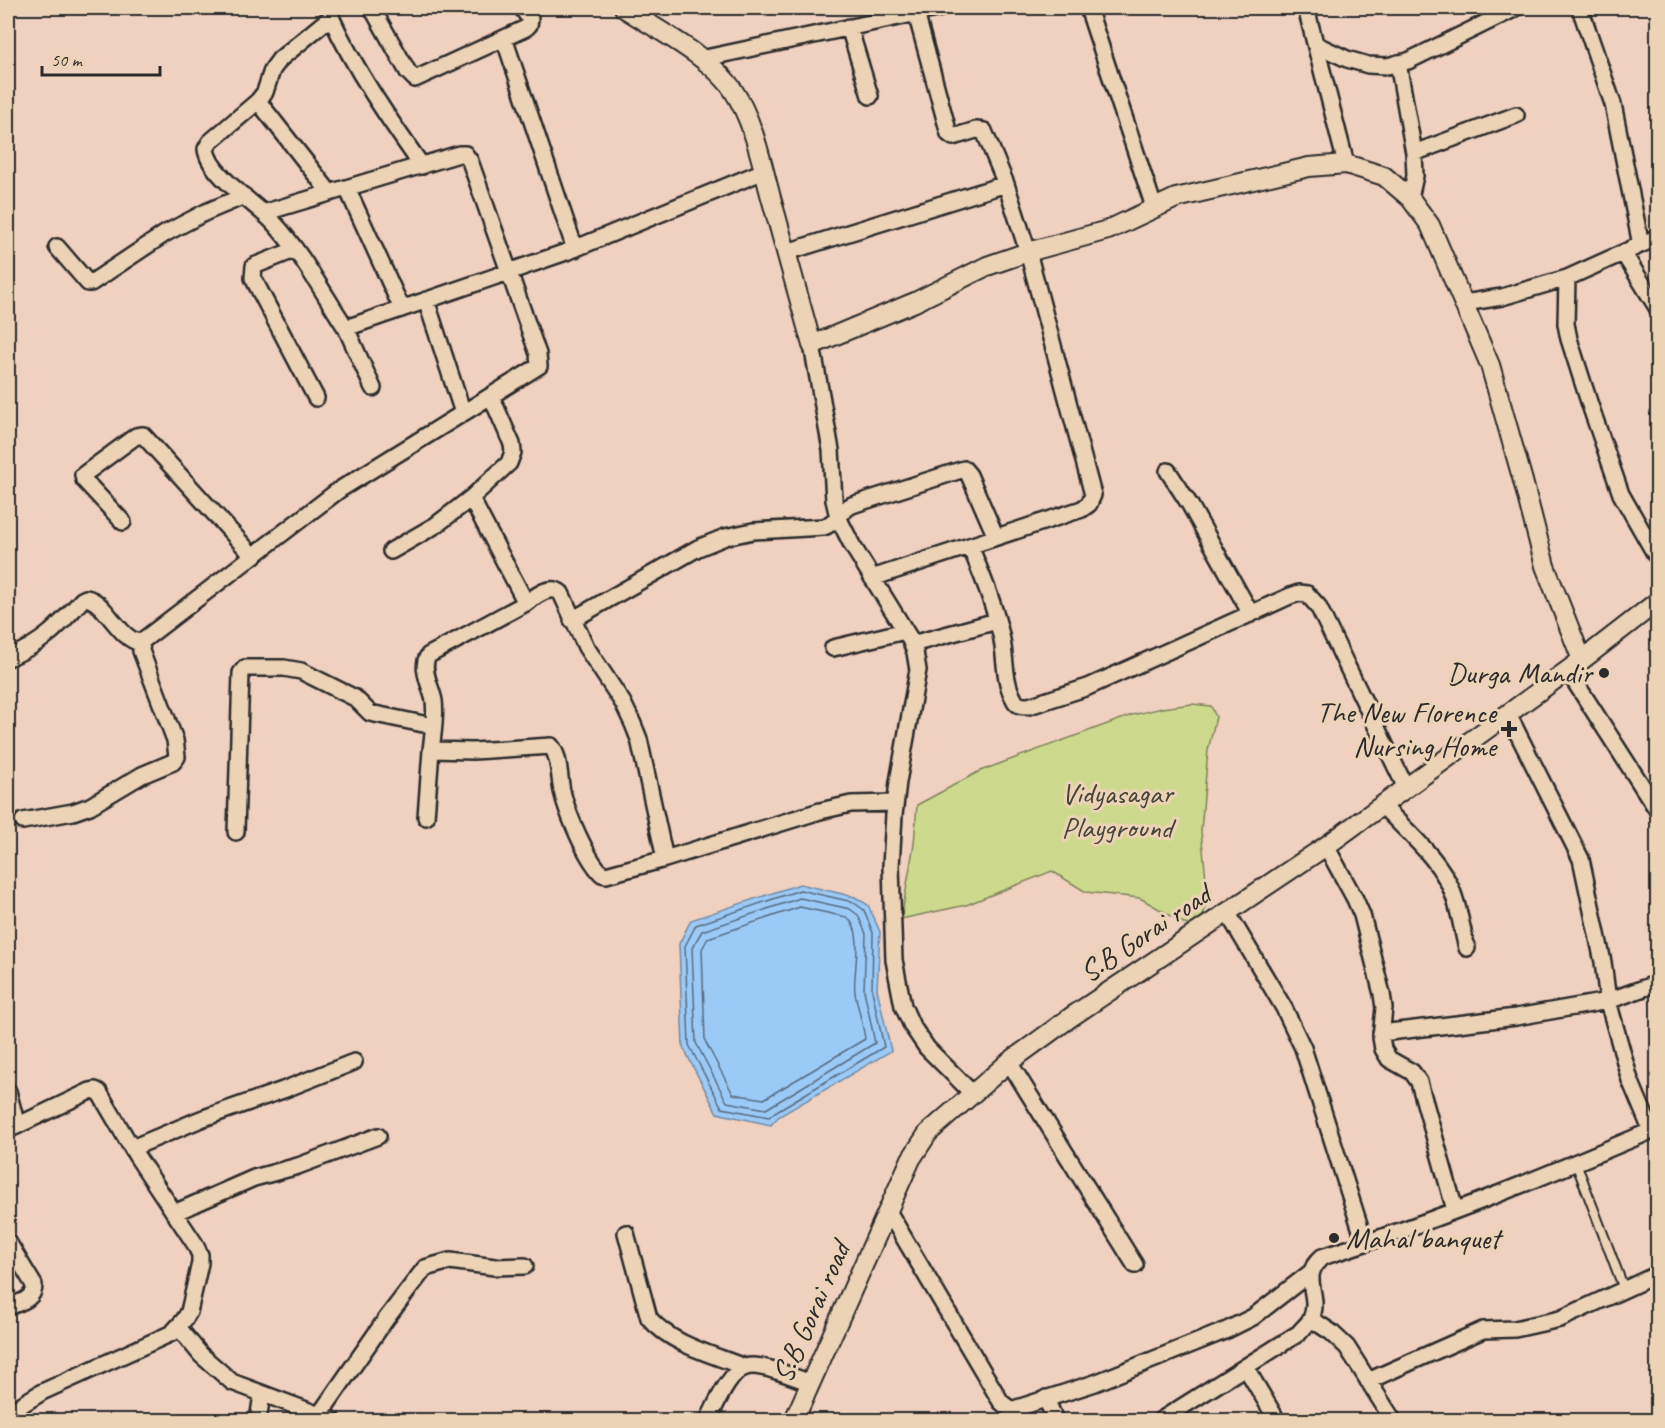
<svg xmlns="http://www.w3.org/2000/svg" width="1665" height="1428" font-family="Caveat,sans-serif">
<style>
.green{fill:#cdda8d;stroke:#7c825c;stroke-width:1.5}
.water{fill:#9ccaf7;stroke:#6f8aa5;stroke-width:1.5}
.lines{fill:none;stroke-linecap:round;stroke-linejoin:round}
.shore{stroke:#586b7d;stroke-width:1.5}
.service-casing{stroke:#2b2b2b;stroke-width:12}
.minor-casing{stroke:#2b2b2b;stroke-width:20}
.tertiary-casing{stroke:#2b2b2b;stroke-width:22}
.service{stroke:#edd3b5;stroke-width:8}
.minor{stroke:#edd3b5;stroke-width:15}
.tertiary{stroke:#edd3b5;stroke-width:18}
.poi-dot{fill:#2b2b2b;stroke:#edd3b5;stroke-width:2}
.labels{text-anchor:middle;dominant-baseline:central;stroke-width:6;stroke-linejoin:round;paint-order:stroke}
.poi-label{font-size:30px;fill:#2b2b2b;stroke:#edd3b5;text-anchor:end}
.park-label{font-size:30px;fill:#43453a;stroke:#edd3b5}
.street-label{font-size:30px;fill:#2b2b2b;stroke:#edd3b5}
</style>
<rect width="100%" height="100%" fill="#f0d0be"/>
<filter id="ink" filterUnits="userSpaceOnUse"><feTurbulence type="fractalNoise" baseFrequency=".0167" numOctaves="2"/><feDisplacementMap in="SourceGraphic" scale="12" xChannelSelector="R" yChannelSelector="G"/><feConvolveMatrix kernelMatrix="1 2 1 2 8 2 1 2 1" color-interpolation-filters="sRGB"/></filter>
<g filter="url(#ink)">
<path class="green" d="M1192 704 1211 706 1216 717 1208 750 1201 831 1208 898 1203 916 1189 926 1140 898 1086 892 1052 871 966 905 901 919 914 844 917 805 980 771 1132 715 1162 708Z"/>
<path class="water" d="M800 884 855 897 868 905 880 932 877 989 891 1051 778 1117 771 1125 717 1113 683 1047 679 944 691 920Z"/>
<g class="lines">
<path class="shore" d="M800 890 853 902 864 910 873 933 872 990 884 1047 775 1112 769 1117 722 1108 689 1045 685 946 696 925Z
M800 898 850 909 858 915 866 934 864 990 875 1043 766 1109 727 1102 696 1043 692 948 702 931Z
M800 907 846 917C866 930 852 973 855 993 858 1009 863 1024 865 1039L764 1099 733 1094 705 1041 702 949 708 938Z"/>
<defs>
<path id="service" d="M1576 1163 1624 1289"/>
<path id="minor" d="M332 8 331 17 280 59 272 70 265 92 258 101 210 142 206 149C209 175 255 203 273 222 302 253 323 293 346 328L569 251 764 171
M372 8 408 72 415 79 526 28 529 25 530 19 522 8
M1088 8 1154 207
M1306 8 1346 164
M1580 8 1613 104 1641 245
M331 17C355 70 388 118 422 166
M849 27 870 96
M504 38 575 249
M1317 45 1347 59 1368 65 1387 66 1408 61 1516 8
M701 59 941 8
M1398 63 1414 153 1415 176 1410 198
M258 101 330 193
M1414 153 1516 115
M347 188 402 309
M57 247 88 283H91L166 233 206 212 244 196
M294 250 254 266 253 278 316 398
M787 252 1006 184
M1624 254 1658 309
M1567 278 1566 324 1569 339 1590 405 1621 494 1658 559
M426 300 463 413
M1464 303 1502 297 1567 278 1658 237
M346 328 373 388
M812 345 831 450 834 500 838 517 852 545 909 637 915 652 918 670 898 782 894 815 891 866 894 960 903 1006 912 1026 927 1048 973 1094
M1168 471 1190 505 1251 614
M471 498 526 603C536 596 550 584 561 593L586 647 623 703 633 724 639 739 665 859 820 811 851 804 895 803
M123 522 84 480 83 475 136 436 143 435 253 556
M970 546C982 575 994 604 1001 635 1006 655 1003 680 1014 699 1017 706 1022 706 1029 706L1088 687 1290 596 1299 593 1307 594 1318 606 1406 788
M391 551 436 525 471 498 509 463 513 452 512 444 491 396
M872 578 1082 509 1089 504 1093 495 1028 252 1006 184 984 131 976 130 953 137 949 134 916 13
M526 603 429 655C419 667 432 688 434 701 436 717 433 734 431 750L473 751 551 746C560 756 559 778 562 791 567 813 586 858 602 874L606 875 665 859
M572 620 698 548 725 537 753 531 824 527C836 523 840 511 852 505L964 469 969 475 996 537
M912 644 997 621
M833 648 905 631
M8 658C43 643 57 628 82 600L86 598C106 601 118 639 141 643
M1568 671 1658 811
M1508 714 1581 859 1603 962 1608 1001 1658 983
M1382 805C1403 828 1432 852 1447 880 1458 900 1461 926 1467 948
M426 817 431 750
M23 821 73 812 90 806 142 775 173 762 177 757 175 740 141 651 142 641 339 490 539 366 538 354 470 161 465 154H459L263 213
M236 832 241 673 245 668H284L301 671 355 698 370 713 433 726
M1326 846 1355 899 1362 915 1382 994 1384 1008 1381 1037 1383 1049 1389 1059 1412 1072 1419 1082 1455 1210
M1227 912 1284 1008 1303 1048 1365 1243
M1381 1033 1516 1017 1608 1001 1630 1080 1651 1130
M1009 1062 1135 1265
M8 1091 17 1126
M8 1130 90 1091 95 1090 99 1092 136 1155 195 1244 200 1255V1263L189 1312 184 1320 172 1333 42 1392 21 1405 8 1417
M132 1148 201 1119 283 1090 354 1062
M888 1211 1001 1402 1011 1410 1095 1383 1227 1330 1253 1317 1310 1273
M174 1213 254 1178 298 1166 378 1136
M626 1233 649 1318C672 1345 712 1354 744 1367
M8 1242 34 1285C34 1300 20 1302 8 1307
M1311 1319 1331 1332 1347 1347 1393 1420
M178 1327 201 1355 232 1382 333 1420
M1246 1368 1277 1420
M1368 1381 1483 1330 1515 1329 1560 1319 1658 1274
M1046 1398 1055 1420
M320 1414 386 1319 425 1268 450 1261 495 1267 525 1266
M258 1420 262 1395
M708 1420C716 1405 729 1372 746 1367 761 1362 795 1378 811 1383
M1161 1420 1299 1333C1302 1329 1308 1324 1311 1319 1322 1294 1298 1278 1322 1257 1437 1221 1547 1175 1658 1128"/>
<path id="tertiary" d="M624 8C656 29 712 58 733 90 753 120 761 160 770 194 784 244 798 295 812 345L915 302 987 266 1028 252 1108 230 1176 198 1309 167 1346 164 1384 176 1410 198 1430 225 1490 365 1523 481 1545 566 1582 660
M794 1420 911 1159 928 1133 1009 1062 1071 1017 1326 846 1582 660 1658 601"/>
</defs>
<use href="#service" class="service-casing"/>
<use href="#minor" class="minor-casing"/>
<use href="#tertiary" class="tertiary-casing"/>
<use href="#service" class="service"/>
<use href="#minor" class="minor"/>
<use href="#tertiary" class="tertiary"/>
</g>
</g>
<g class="poi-dot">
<circle cx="1604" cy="673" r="6"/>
<path d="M1506 720h6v6h6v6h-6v6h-6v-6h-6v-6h6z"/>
<circle cx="1334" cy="1238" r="6"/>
</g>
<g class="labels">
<g class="poi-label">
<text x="1592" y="673">Durga Mandir</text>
<text x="1496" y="712">The New Florence<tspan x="1496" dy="34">Nursing Home</tspan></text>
<text x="1346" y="1238" text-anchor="start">Mahal banquet</text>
</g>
<g class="park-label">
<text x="1117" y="793">Vidyasagar<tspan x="1117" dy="34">Playground</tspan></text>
</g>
<g class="street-label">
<text transform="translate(1145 933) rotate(-34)">S.B Gorai road</text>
<text transform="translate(811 1312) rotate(-66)">S.B Gorai road</text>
</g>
</g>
<rect width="1665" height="1428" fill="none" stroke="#edd3b5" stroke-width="30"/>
<rect x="15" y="15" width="1635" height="1398" fill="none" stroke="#2b2b2b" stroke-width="2" filter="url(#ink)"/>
<path d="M42 66v9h118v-9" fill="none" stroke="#2b2b2b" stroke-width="3"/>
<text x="51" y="66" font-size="18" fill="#2b2b2b" stroke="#edd3b5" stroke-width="4.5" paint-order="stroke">50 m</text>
</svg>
